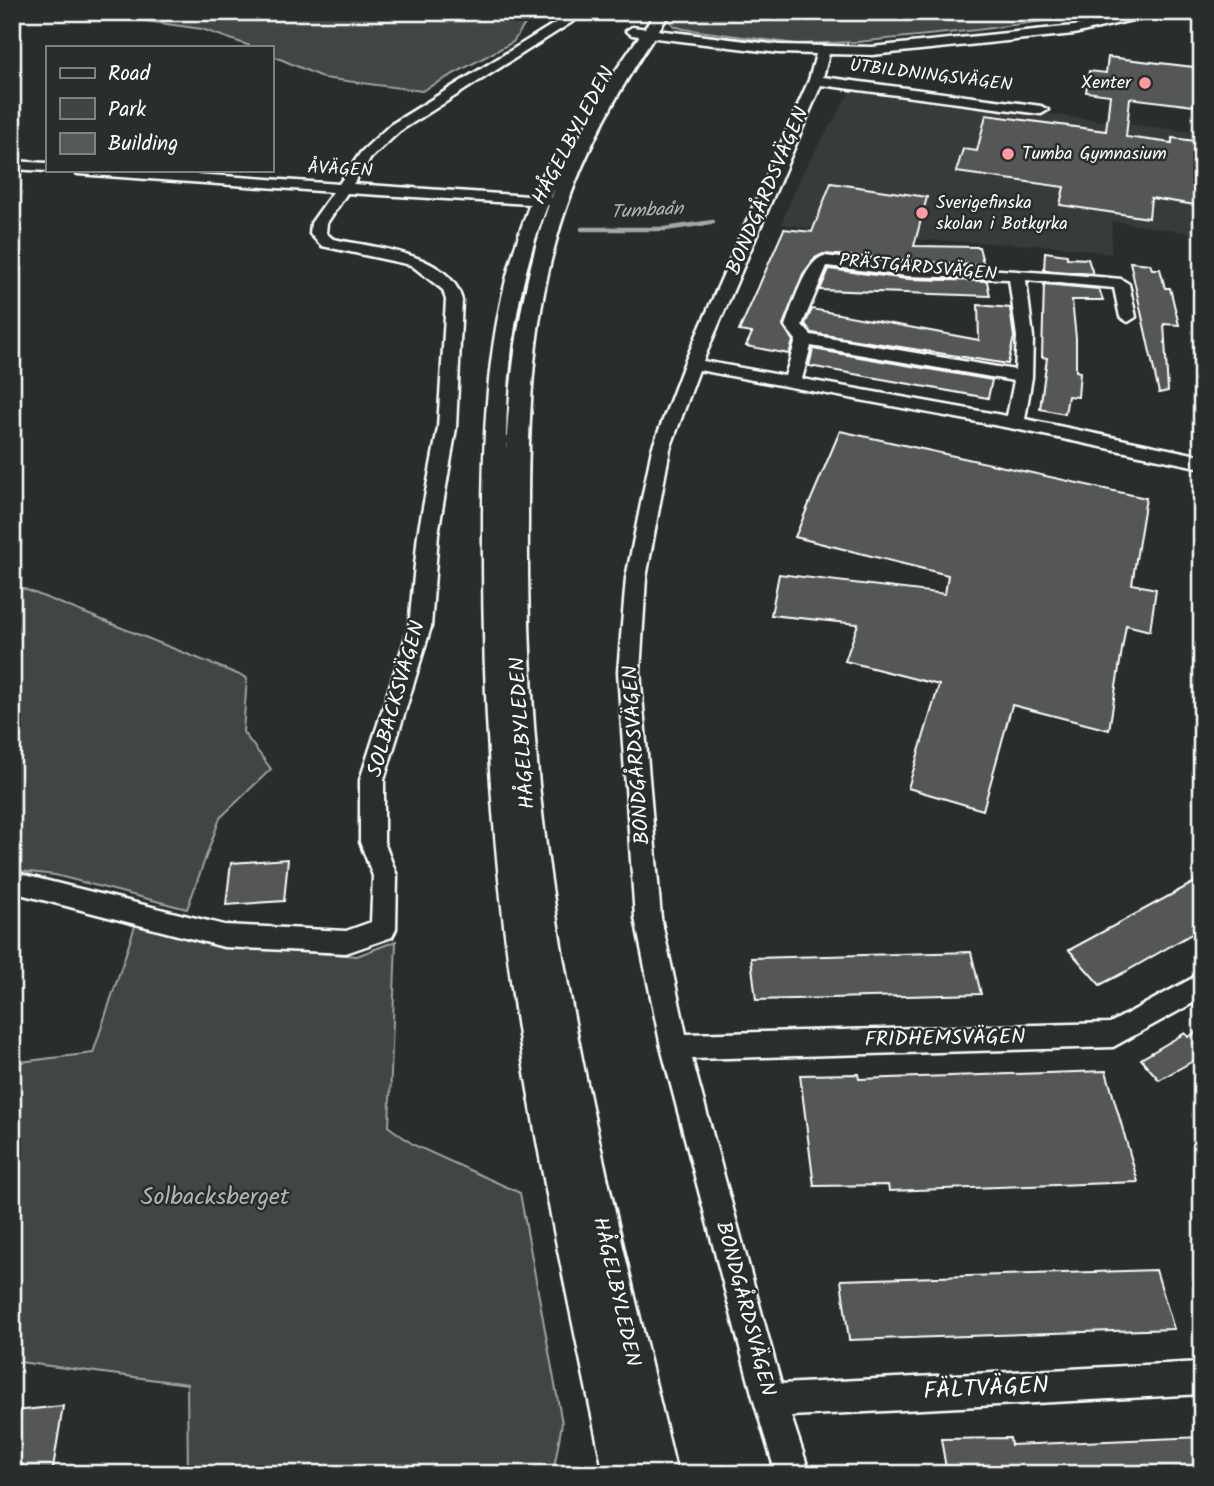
<svg xmlns="http://www.w3.org/2000/svg" width="1214" height="1486" font-family="Kalam,sans-serif">
<style>
.built{fill:#373a3b}
.green{fill:#414445;stroke:#a0a2a2;stroke-width:2}
.lines{fill:none;stroke-linecap:round;stroke-linejoin:round}
.stream{stroke:#a6a7a7;stroke-width:4.5}
.building{fill:#555758;stroke:#fff;stroke-width:2}
.minor-casing{stroke:#fff;stroke-width:5}
.major-casing{stroke:#fff;stroke-width:5}
.minor{fill:#2a2d2e;fill-rule:evenodd}
.major{fill:#2a2d2e;fill-rule:evenodd}
.poi-dot{fill:#ff9aa2;stroke:#2a2d2e;stroke-width:2.5}
.labels{text-anchor:middle;dominant-baseline:central;stroke-width:5;stroke-linejoin:round;paint-order:stroke}
.far-street-label{font-size:18px;fill:#fff;stroke:#2a2d2e}
.far-poi-label{font-size:18px;fill:#fff;stroke:#2a2d2e;text-anchor:start}
.far-water-label{font-size:19px;font-style:italic;fill:#b4b6b6;stroke:#2a2d2e}
.street-label{font-size:21px;fill:#fff;stroke:#2a2d2e}
.near-park-label{font-size:24px;fill:#b3b4b5;stroke:#2a2d2e}
.near-street-label{font-size:24px;fill:#fff;stroke:#2a2d2e}
</style>
<rect width="100%" height="100%" fill="#2a2d2e"/>
<filter id="ink" filterUnits="userSpaceOnUse"><feTurbulence type="fractalNoise" baseFrequency=".0143" numOctaves="2"/><feDisplacementMap in="SourceGraphic" scale="14" xChannelSelector="R" yChannelSelector="G"/><feConvolveMatrix kernelMatrix="1 2 1 2 8 2 1 2 1" color-interpolation-filters="sRGB"/></filter>
<g filter="url(#ink)">
<path class="built" d="M851 90 1202 133V235L1112 221 1111 254 1060 246 898 239 781 224 801 175Z"/>
<path class="green" d="M81 12H533L513 42 422 91 324 78 271 55V47H253L202 29Z
M671 12H1109L977 30 857 42 796 44 684 29 674 26 668 19Z
M12 584 247 678 243 732 271 769 220 818 187 909 55 875 12 870Z
M136 923 212 945 357 956 396 941 389 1127 414 1145 520 1193 562 1423 553 1474H188L187 1384 12 1361V1063L93 1053Z"/>
<g class="lines">
<path class="stream" d="M582 229H665L713 222"/>
</g>
<path class="building" d="M1108 57 1202 68V107L1130 98 1126 137 1172 143V138L1202 142V206L1151 198 1149 218 1060 205 1064 187 956 172 963 149 977 151 986 115 1106 131 1110 95 1086 92 1089 71 1106 73Z
M831 183 927 197 914 246 979 247 984 266 823 254 815 258 803 274 783 325 793 341 789 354 746 346 752 333 739 331 784 229 812 232Z
M1045 252 1067 255V258L1088 259 1093 274 1044 270Z
M1130 262 1150 264 1152 269H1160L1165 288H1170L1179 325 1164 324 1168 391 1159 393Z
M829 269 907 279 987 281 990 296 820 290Z
M1044 284 1099 289 1103 300H1072L1076 338V371L1080 372 1078 397 1068 396 1065 414 1040 409 1047 358 1042 357Z
M978 305 1010 308 1014 337 1008 364 812 333 805 324 812 309 979 340Z
M813 349 992 380 988 398 809 366Z
M840 431 1146 498 1132 584 1156 589 1150 631 1126 625 1109 730 1012 705 983 810 908 788 939 685 845 661 858 624 771 615 779 574 945 594 948 575 795 537Z
M288 859 284 901 226 905 231 863Z
M1202 878V928L1125 972 1100 985 1069 950Z
M971 952 981 994 756 1000 751 958Z
M1202 1029V1056L1159 1080 1141 1059 1185 1033 1188 1037Z
M1106 1071 1138 1182 889 1191 888 1185 814 1186 800 1075 858 1074 859 1079Z
M1156 1270 1174 1329 849 1340 841 1280Z
M63 1406 52 1474H21L22 1464 12 1465 14 1411Z
M1202 1437V1474H947L941 1439 1010 1438 1011 1445Z"/>
<g class="lines">
<defs>
<path id="minor" d="M573 12H588L400 131 371 158 353 184 558 198 566 203 563 206 347 193 327 223 326 233 333 239C374 248 450 252 462 300L456 428 438 534 431 627 384 780V842L397 876 396 929 392 937 346 953 224 947 12 892V872L224 925 346 931 371 922 373 876 360 842V780L409 627 418 534 438 428 446 300 443 290 411 265 322 246 310 234 311 223 333 192 78 174 71 170H138L339 184 361 152 390 125Z
M1140 12H1165L1074 34 872 55 829 54 823 77 1041 106 1048 110 1041 114 821 85 703 361 785 376 796 340 785 326C792 308 805 261 824 256 923 268 1022 269 1121 279L1129 284 1136 317 1128 322 1120 317 1114 288 1026 280 1033 337 1032 377 1025 419 1202 456V468L1015 429 699 370 670 449 646 578 640 672 661 918 686 1034 1110 1023 1202 973V998L1113 1047 692 1059 781 1384 1202 1362V1394L791 1416 810 1474H776L754 1401 661 1047 635 918 618 672 626 578 652 449 684 364 809 80 816 54 779 53 632 35 626 31 632 27 779 45 872 47 1074 26ZM827 266 907 276 1009 279 1017 337 1015 370 811 335 802 325ZM811 346 1014 381 1007 416 802 379Z
M12 161 47 163V170H52L47 171 12 169Z"/>
<path id="major" d="M656 12H671C622 82 579 157 556 241 531 331 528 426 528 519 527 639 533 762 551 881 580 1081 631 1278 677 1474H604C571 1312 535 1152 512 988 491 836 482 682 483 528 483 429 487 333 518 238 526 213 535 187 549 164L555 163 564 167 610 79ZM555 188C523 272 511 360 506 450 506 363 518 268 555 188Z"/>
</defs>
<use href="#minor" class="minor-casing"/>
<use href="#major" class="major-casing"/>
<use href="#minor" class="minor"/>
<use href="#major" class="major"/>
</g>
</g>
<g class="poi-dot">
<circle cx="1145" cy="83" r="7"/>
<circle cx="1008" cy="154" r="7"/>
<circle cx="922" cy="213" r="7"/>
</g>
<g class="labels">
<g class="far-street-label">
<text transform="translate(931 76) rotate(7)">UTBILDNINGSVÄGEN</text>
<text transform="translate(340 170) rotate(3)">ÅVÄGEN</text>
<text transform="translate(918 268) rotate(5)">PRÄSTGÅRDSVÄGEN</text>
</g>
<g class="far-poi-label">
<text x="1131" y="83" text-anchor="end">Xenter</text>
<text x="1022" y="154">Tumba Gymnasium</text>
<text x="936" y="203">Sverigefinska<tspan x="936" dy="21">skolan i Botkyrka</tspan></text>
</g>
<g class="far-water-label">
<text transform="translate(647 211) rotate(-3)">Tumbaån</text>
</g>
<g class="street-label">
<text transform="translate(574 136) rotate(-62)">HÅGELBYLEDEN</text>
<text transform="translate(768 191) rotate(-67)">BONDGÅRDSVÄGEN</text>
<text transform="translate(397 699) rotate(-74)">SOLBACKSVÄGEN</text>
<text transform="translate(523 733) rotate(-94)">HÅGELBYLEDEN</text>
<text transform="translate(637 755) rotate(-94)">BONDGÅRDSVÄGEN</text>
<text transform="translate(945 1039) rotate(-1)">FRIDHEMSVÄGEN</text>
<text transform="translate(616 1292) rotate(77)">HÅGELBYLEDEN</text>
<text transform="translate(745 1309) rotate(75)">BONDGÅRDSVÄGEN</text>
</g>
<g class="near-park-label">
<text x="215" y="1197">Solbacksberget</text>
</g>
<g class="near-street-label">
<text transform="translate(986 1389) rotate(-3)">FÄLTVÄGEN</text>
</g>
</g>
<rect width="1214" height="1486" fill="none" stroke="#2a2d2e" stroke-width="42"/>
<rect x="21" y="21" width="1172" height="1444" fill="none" stroke="#fff" stroke-width="2.5" filter="url(#ink)"/>
<rect x="46" y="46" width="228" height="126" fill="#2a2d2e" stroke="#7f8182" stroke-width="2"/>
<rect x="60" y="68" width="35" height="10" fill="#2a2d2e" stroke="#7f8182" stroke-width="2"/>
<text x="108" y="80" font-size="21" fill="#ffffff">Road</text>
<rect x="60" y="98" width="35" height="21" fill="#414445" stroke="#7f8182" stroke-width="2"/>
<text x="108" y="116" font-size="21" fill="#ffffff">Park</text>
<rect x="60" y="133" width="35" height="21" fill="#555758" stroke="#7f8182" stroke-width="2"/>
<text x="108" y="150" font-size="21" fill="#ffffff">Building</text>
</svg>
